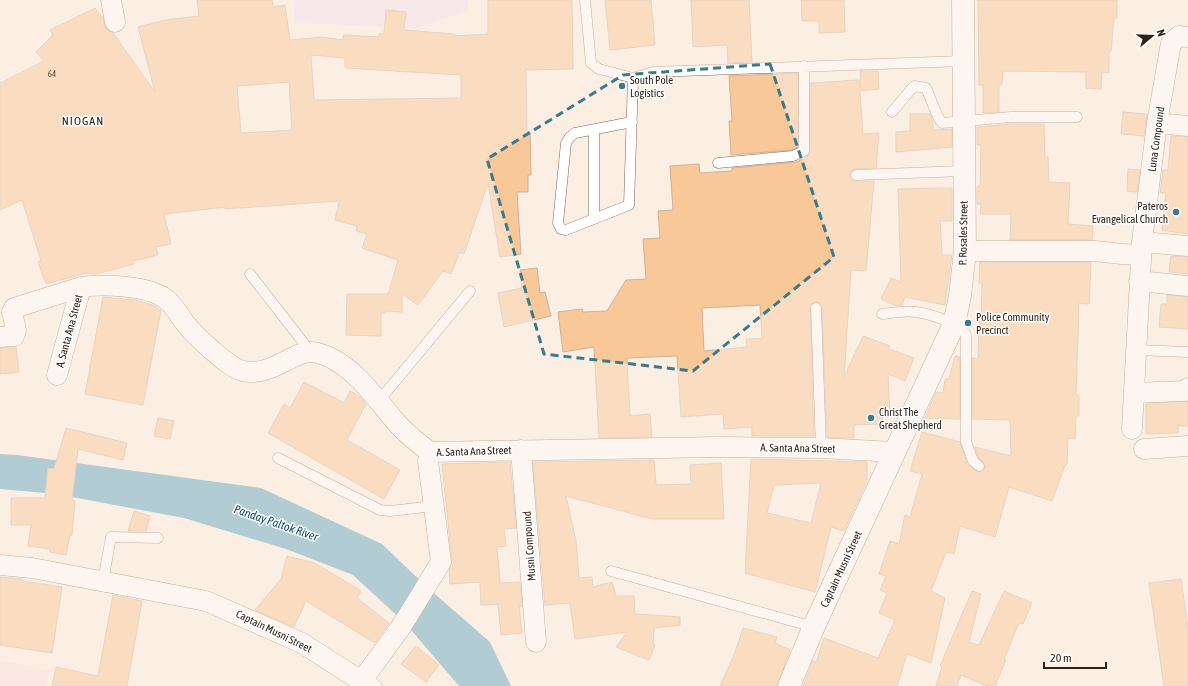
<svg xmlns="http://www.w3.org/2000/svg" width="1188" height="686" font-family="'Asap Condensed',sans-serif">
<style>
.commercial{fill:#f2e1f2}
.industrial{fill:#fbe0df}
.water{fill:#58a3bd}
.building{fill:#f9c898;stroke:#ceb298;fill-rule:evenodd}
.lines{fill:none;stroke-linecap:round;stroke-linejoin:round}
.service-casing{stroke:#7f664d;stroke-width:11}
.minor-casing{stroke:#7f664d;stroke-width:21}
.tertiary-casing{stroke:#7f664d;stroke-width:23}
.service{stroke:#fff;stroke-width:10}
.minor{stroke:#fff;stroke-width:20}
.tertiary{stroke:#fff;stroke-width:22}
.marked{fill:none;stroke:#3a798e;stroke-width:3;stroke-dasharray:8 5;stroke-linejoin:round}
.poi-dot{fill:#3a798e;stroke:#fefefe;stroke-width:1.5}
.labels{text-anchor:middle;dominant-baseline:central;stroke-width:3;stroke-linejoin:round;paint-order:stroke}
.number-label{font-size:9px;fill:#604c38}
.poi-label{font-size:11px;fill:#2d2218;stroke:#fefefe;text-anchor:start}
.street-label{font-size:11px;fill:#2d2218;stroke:#fefefe}
.neighbourhood-label{font-size:12px;letter-spacing:1px;fill:#2d2218;stroke:#fefefe}
.water-label{font-size:12px;font-style:italic;fill:#084c5f;stroke:#fefefe}
</style>
<rect width="100%" height="100%" fill="#fbefe4"/>
<path class="commercial" d="M293 0H469L467 11 418 28 295 23Z"/>
<path class="industrial" d="M0 660 50 670 47 686H0Z"/>
<path class="water" d="M0 454 17 455 261 488 382 544 428 588 490 642 511 686H459L405 623 353 575 286 549 184 518 56 494 0 489Z"/>
<path class="building" d="M197 0H272L273 7 285 5 290 40 322 37 343 40V35L379 37V34H384L386 10 406 12 404 30 455 34V36L488 34V0H572L573 69 526 70 527 131H530L531 175H528V192H517L521 254 500 257 488 183 464 254 460 252 451 274 443 271 418 305 402 294V312L385 311V313H381V336L346 335 347 294H388L398 260 362 248 367 234 356 231 357 226 335 220 339 201 225 209V207L164 214 171 244 156 247 158 255 133 261 134 264 96 274 87 273 46 284 38 262 41 261 22 200 0 210V83L44 61 36 52 53 35 50 30 95 8 103 19 106 29 113 33 155 92 138 27 166 20 199 16ZM311 55 345 58V68L461 75V98L314 100ZM289 82 292 130 241 133 237 86Z
M605 0H651L655 45 610 50Z
M691 0H749L752 62 728 63 727 45 693 47Z
M801 0H844L845 32 819 33V21H802Z
M978 0H1117V18H1114L1111 51H1109V73L1102 72 1101 89 1086 88V72L1003 71 1002 85H999V112L983 113V85H979Z
M860 71H878L879 89 861 91Z
M798 73V147L791 150 731 155 729 121H732L729 76Z
M859 80 863 134 879 133 876 168 855 169 850 172V175L853 181H874L866 271 851 270 844 377 863 336 890 346 889 349 914 358 905 381 888 374 890 417H883L882 424 854 425V438L827 437 822 308 819 302H815L810 305V308L814 436H752V427L724 429 723 414 681 417 677 356 627 358 630 416 650 414 652 437 599 438 594 347 563 352 558 312 582 309 583 312 607 311 626 280 646 279 643 239 660 238 658 211 673 210 670 166 699 164 700 173 732 171V168L796 162 807 157 810 151V83ZM760 305 762 338 746 339 747 347 704 351 702 308Z
M1123 112 1147 114 1144 136 1121 134Z
M910 114H930L933 122V130L952 129V147L896 152V132L910 131Z
M1011 124H1044L1045 157H1048L1049 182 1070 183 1068 224 1093 226 1092 240H1010L1011 214H980L981 204H977V187L980 185 981 145H977V127Z
M1171 136 1188 137V234L1162 230 1166 193H1160L1163 170H1168Z
M1128 169 1140 170 1137 192 1127 191Z
M937 188H952V221H940L942 255H952L945 305 905 297 902 305 896 306 881 299 891 278 901 282 898 189Z
M1171 256 1188 257V274L1169 272Z
M980 262H1091L1089 304 1079 303 1076 395H1079V416H1076L1075 439 1068 438 1067 464 1065 465 1052 501 1009 487 995 537 960 526 954 554 946 552 931 591 945 598 931 663 907 654 897 686H803L813 661 816 663 824 638 878 658 895 620 879 613 887 593 880 590 886 576 879 574 890 541 899 544 905 515 910 517 922 474 910 471 922 432 960 442 967 464 978 472 984 470 985 464 978 457 975 447 1011 456 1010 420 972 419V358L978 359 979 321H981L982 283H979Z
M537 268 540 293 545 292 551 316 504 327 498 293 522 288 520 270Z
M1167 295 1188 297V329L1159 327 1161 304H1167Z
M103 297 135 300 153 305 161 310 143 405 85 394Z
M16 347 19 372 0 374V348Z
M955 356 960 357V419L925 418 936 392 943 393 945 379H949Z
M304 382 344 403 350 391 359 396 366 404 347 440 400 470 384 499 268 433 284 404 290 408Z
M1188 401V426H1178V433L1146 434V404Z
M158 418 174 421 170 439 154 436Z
M66 428 127 443 123 460 78 449 72 500 75 501 72 535H70L66 555 50 552V549L28 546 31 525H11V498H45L48 468 54 469Z
M751 459 867 462V481L844 531 831 527 815 592 745 573ZM821 483 811 523 767 513 774 485Z
M654 460 656 485 691 484 690 465 721 463 724 519H652L566 496 576 541 579 578 592 577 593 587 612 582 616 596H634L635 614 680 617V625L654 628 653 644 655 645 649 660 616 647 627 632 575 639 570 603 545 605 533 462Z
M510 462 516 528 504 529 506 546 497 547 500 583 520 582 522 606H519L522 633 501 635 498 604 481 605 480 582 450 584 449 571 452 561 442 464Z
M134 511 150 516 146 531H128Z
M287 556 315 563 361 591 357 598 389 623 375 643 306 601 294 627 255 610 281 579Z
M0 577 23 579V581L62 587 52 653 0 645Z
M1181 579 1188 628V686H1164L1149 583Z
M972 591 981 594 969 642 979 645 1004 591 1032 603 1023 624 1019 623 1004 659 1006 660 995 686H987L961 675 957 686H936L942 667 940 666Z
M113 595 142 601 127 686H52L56 667 98 676Z
M743 628 777 637 775 643 790 650 777 686H720L734 655Z
M416 646 439 665 426 682 401 664Z"/>
<g class="lines">
<defs>
<path id="service" d="M585 0 591 63 599 69 633 78
M892 112 914 86 926 88C931 98 936 116 942 123L1011 117H1077
M632 122 575 133 570 137 566 143 558 223 561 229 566 230 629 205 633 78 653 72 963 61
M718 163 793 156 804 151V66
M856 175 963 171
M594 218V130
M250 274 310 351
M816 308 821 448
M882 314C892 313 906 310 916 312 930 314 960 323 966 335V442L973 461 979 466
M1136 350 1188 352
M378 402 470 291
M278 458 380 510 390 511 434 506
M611 571 814 627
M103 581 111 537 158 538
M365 678 377 686"/>
<path id="minor" d="M111 0 115 22
M1157 123 1188 126
M1142 242 1188 246
M965 251H1095L1122 254 1141 255
M1139 281 1188 286
M0 337 14 336 16 330 12 312 14 308 81 287
M57 375 81 287C102 284 148 285 166 299 176 307 182 321 191 330 197 337 205 344 213 351 221 358 232 368 243 371 269 378 295 350 312 352 317 352 324 355 329 357 358 371 376 399 396 422 406 434 418 443 430 452L718 447 821 448 894 452
M1134 393 1184 391 1188 388
M1132 429 1142 242 1157 123 1171 43 1179 36 1188 37
M1144 449 1188 446
M521 450 536 642
M0 565 32 568 206 601 302 643 358 679H363L401 627 441 562 428 461 430 452"/>
<path id="tertiary" d="M789 686 815 624 954 324 960 296 965 251 963 0"/>
</defs>
<use href="#service" class="service-casing"/>
<use href="#minor" class="minor-casing"/>
<use href="#tertiary" class="tertiary-casing"/>
<use href="#service" class="service"/>
<use href="#minor" class="minor"/>
<use href="#tertiary" class="tertiary"/>
</g>
<path d="M0 0H1188V686H0ZM770 64 834 257 693 371 544 354 487 159 623 75Z" fill="#fbefe4" fill-opacity=".55" fill-rule="evenodd"/>
<path class="marked" d="M770 64 834 257 693 371 544 354 487 159 623 75Z"/>
<g class="poi-dot">
<circle cx="622" cy="86" r="4"/>
<circle cx="1176" cy="212" r="4"/>
<circle cx="968" cy="323" r="4"/>
<circle cx="871" cy="418" r="4"/>
</g>
<g class="labels">
<g class="number-label">
<text x="52" y="74">64</text>
</g>
<g class="poi-label">
<text x="630" y="80">South Pole<tspan x="630" dy="13">Logistics</tspan></text>
<text x="1168" y="206" text-anchor="end">Pateros<tspan x="1168" dy="13">Evangelical Church</tspan></text>
<text x="976" y="317">Police Community<tspan x="976" dy="13">Precinct</tspan></text>
<text x="879" y="412">Christ The<tspan x="879" dy="13">Great Shepherd</tspan></text>
</g>
<g class="street-label">
<text transform="translate(1156 139) rotate(-82)">Luna Compound</text>
<text transform="translate(963 233) rotate(-89)">P. Rosales Street</text>
<text transform="translate(69 331) rotate(-75)">A. Santa Ana Street</text>
<text transform="translate(798 448) rotate(1)">A. Santa Ana Street</text>
<text transform="translate(474 451) rotate(-2)">A. Santa Ana Street</text>
<text transform="translate(529 546) rotate(-94)">Musni Compound</text>
<text transform="translate(841 569) rotate(-65)">Captain Musni Street</text>
<text transform="translate(274 631) rotate(26)">Captain Musni Street</text>
</g>
<g class="neighbourhood-label">
<text x="83" y="121">NIOGAN</text>
</g>
<g class="water-label">
<text transform="translate(276 523) rotate(19)">Panday Paltok River</text>
</g>
</g>
<g transform="translate(1152 36) rotate(71)" stroke="#fefefe" stroke-width="3" paint-order="stroke">
<path d="M0-3L7 15L0 10L-7 15Z" fill="#2d2218"/>
<text y="-6" font-size="11" font-weight="bold" text-anchor="middle" fill="#2d2218">N</text>
</g>
<path d="M1044 662v6h62v-6" fill="none" stroke="#2d2218" stroke-width="2"/>
<text x="1050" y="662" font-size="12" fill="#2d2218" stroke="#fefefe" stroke-width="3" paint-order="stroke">20 m</text>
</svg>
